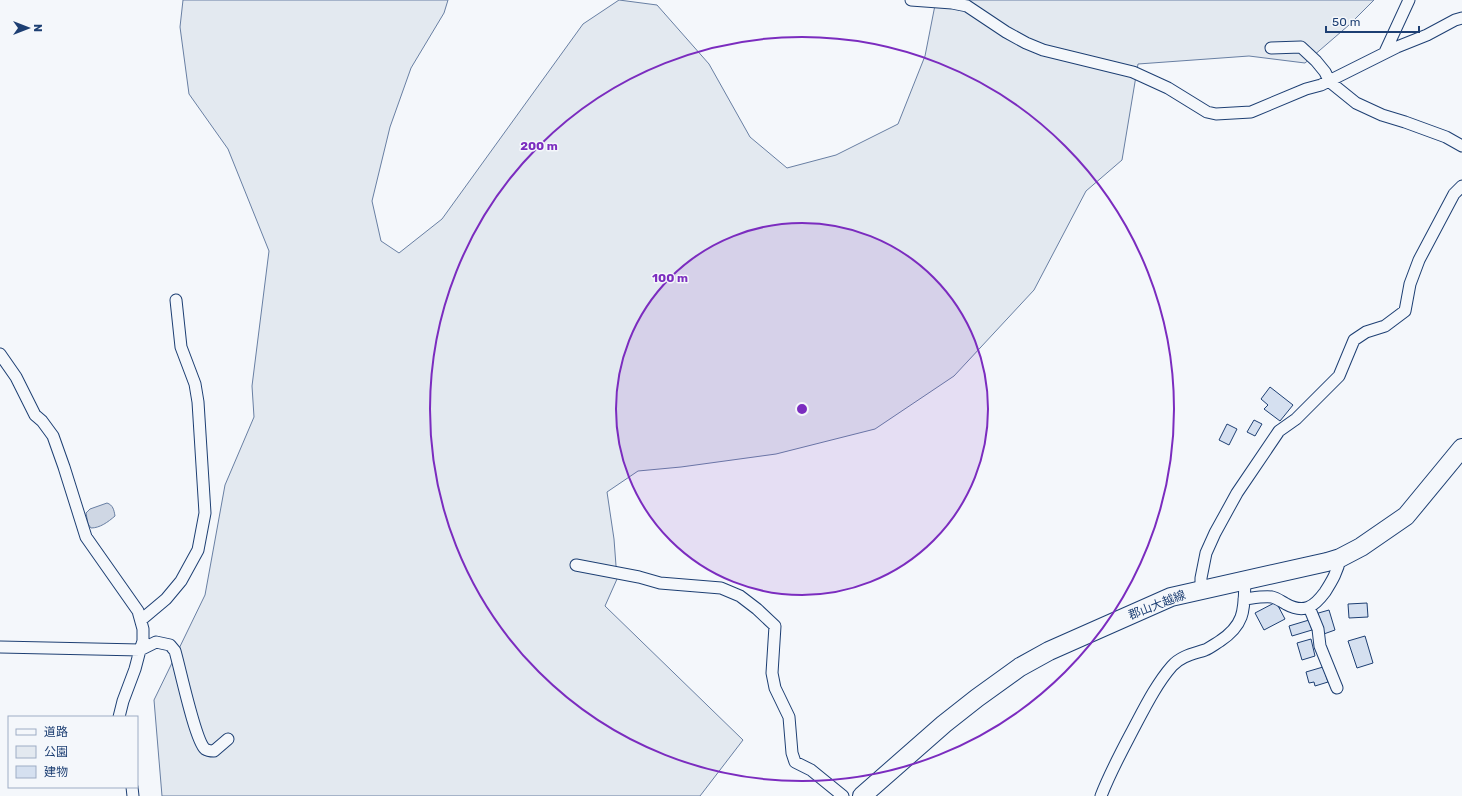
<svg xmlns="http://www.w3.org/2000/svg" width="1462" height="796" font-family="Rubik,'Noto Sans JP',sans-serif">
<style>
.green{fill:#e3e9f0;stroke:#687fa3}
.water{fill:#cfd7e4;stroke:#687fa3}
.building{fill:#d5e0f0;stroke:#1d3f73}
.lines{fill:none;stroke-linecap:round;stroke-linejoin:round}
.minor-casing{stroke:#1d3f73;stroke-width:13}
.primary-casing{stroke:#1d3f73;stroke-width:20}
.minor{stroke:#f4f7fb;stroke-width:11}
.primary{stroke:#f4f7fb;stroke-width:18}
.ring{fill:none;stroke:#7b2cbf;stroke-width:2}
.labels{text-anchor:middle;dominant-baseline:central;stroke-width:3;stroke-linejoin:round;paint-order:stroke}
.street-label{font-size:12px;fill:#1d3f73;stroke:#f4f7fb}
.centre{fill:#7b2cbf;stroke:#f4f7fb;stroke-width:2}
.ring-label{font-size:12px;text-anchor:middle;font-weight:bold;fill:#7b2cbf;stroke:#f4f7fb;stroke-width:3;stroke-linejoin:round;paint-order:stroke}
</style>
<rect width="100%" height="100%" fill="#f4f7fb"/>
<path class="green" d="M183 0H448L444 13 411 68 390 127 372 201 381 241 399 253 442 219 583 24 619 0 657 5 709 64 750 137 787 168 836 155 898 124 925 56 936 0H1374L1349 25 1305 63 1249 56 1138 64 1122 160 1086 191 1034 290 954 376 875 429 776 454 681 467 638 471 607 492 614 539 617 579 605 606 743 740 700 796H162L154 700 205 595 225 485 254 417 252 386 269 251 228 149 189 94 180 27Z"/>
<path class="water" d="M107 503C113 505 114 510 115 516 108 522 100 528 91 528L88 524 86 513 90 509Z"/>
<path class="building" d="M1270 387 1293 405 1280 421 1264 409 1268 405 1261 399Z
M1254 420 1262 424 1255 436 1247 432Z
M1227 424 1237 429 1229 445 1219 440Z
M1276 602 1285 619 1264 630 1255 613Z
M1367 603 1368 617 1349 618 1348 604Z
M1329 610 1335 630 1321 635 1315 614Z
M1309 620 1312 630 1292 636 1289 626Z
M1365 636 1373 663 1357 668 1348 641Z
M1311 639 1315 656 1302 660 1297 643Z
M1323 667 1328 682 1315 686 1314 682 1309 683 1306 672Z"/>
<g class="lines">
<defs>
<path id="minor" d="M911 0 952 3 967 6 1006 32 1026 43 1043 50 1133 72 1168 88 1207 112 1216 114 1251 112 1306 89 1321 85 1397 47 1427 35 1455 20 1462 18
M1271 48 1301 47 1316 61 1325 72 1330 82 1356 103 1382 115 1405 122 1446 137 1462 146
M1385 52 1409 0
M0 354 16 377 35 415 42 421 53 436 64 467 86 537 138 611 143 629V641L140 650
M576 565 639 577 660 583 721 588 740 596 757 609 775 626 772 673 775 688 789 717 792 753 795 762 811 770 843 796
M1201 590V578L1206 553 1215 533 1237 493 1279 431 1296 419 1339 376 1354 340 1366 332 1385 326 1405 311 1410 284 1419 260 1454 194 1462 186
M1244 599C1253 598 1263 596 1272 597 1277 598 1282 602 1286 604 1304 614 1314 607 1325 592 1332 581 1338 571 1340 558
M1309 607 1318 629 1320 646 1337 688
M141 620 166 599 181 581 198 550 205 513 198 402 195 384 181 347 176 300
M0 647 140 650 135 669 123 701 119 717
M140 650 156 642 170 645 175 651C180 668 195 740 205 749 208 751 211 751 214 751L228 739
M132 787 133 796
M1101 796C1111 770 1124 747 1137 722 1147 703 1158 682 1172 666 1181 656 1193 654 1205 650 1210 648 1215 644 1220 641 1246 624 1244 608 1245 580"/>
<path id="primary" d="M862 796 944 724 977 698 1020 667 1049 651 1171 597 1327 562 1340 558 1361 547 1406 516 1462 448"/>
</defs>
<use href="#minor" class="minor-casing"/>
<use href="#primary" class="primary-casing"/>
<use href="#minor" class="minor"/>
<use href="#primary" class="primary"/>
</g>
<circle cx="802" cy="409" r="186" fill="#7b2cbf" fill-opacity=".12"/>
<g class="ring">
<circle cx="802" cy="409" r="186"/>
<circle cx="802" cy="409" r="372"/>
</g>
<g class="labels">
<g class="street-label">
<text transform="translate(1157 605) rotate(-21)">郡山大越線</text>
</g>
</g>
<circle cx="802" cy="409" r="6" class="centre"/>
<g class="ring-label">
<text x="539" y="150">200 m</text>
<text x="670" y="282">100 m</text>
</g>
<rect x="8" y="716" width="130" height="72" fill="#f4f7fb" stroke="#9eadc5"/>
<rect x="16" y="729" width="20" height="6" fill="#f4f7fb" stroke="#9eadc5"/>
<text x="44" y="736" font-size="12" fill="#1d3f73">道路</text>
<rect x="16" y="746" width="20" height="12" fill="#e3e9f0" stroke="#9eadc5"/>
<text x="44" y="756" font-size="12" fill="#1d3f73">公園</text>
<rect x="16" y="766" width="20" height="12" fill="#d5e0f0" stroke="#9eadc5"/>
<text x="44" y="776" font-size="12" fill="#1d3f73">建物</text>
<g transform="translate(28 28) rotate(90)" stroke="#f4f7fb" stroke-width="3" paint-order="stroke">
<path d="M0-3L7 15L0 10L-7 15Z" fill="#1d3f73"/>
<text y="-6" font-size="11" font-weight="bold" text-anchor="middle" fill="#1d3f73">N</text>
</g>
<path d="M1326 26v6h93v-6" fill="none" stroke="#1d3f73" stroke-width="2"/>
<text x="1332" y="26" font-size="12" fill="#1d3f73" stroke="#f4f7fb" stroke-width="3" paint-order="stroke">50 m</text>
</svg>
